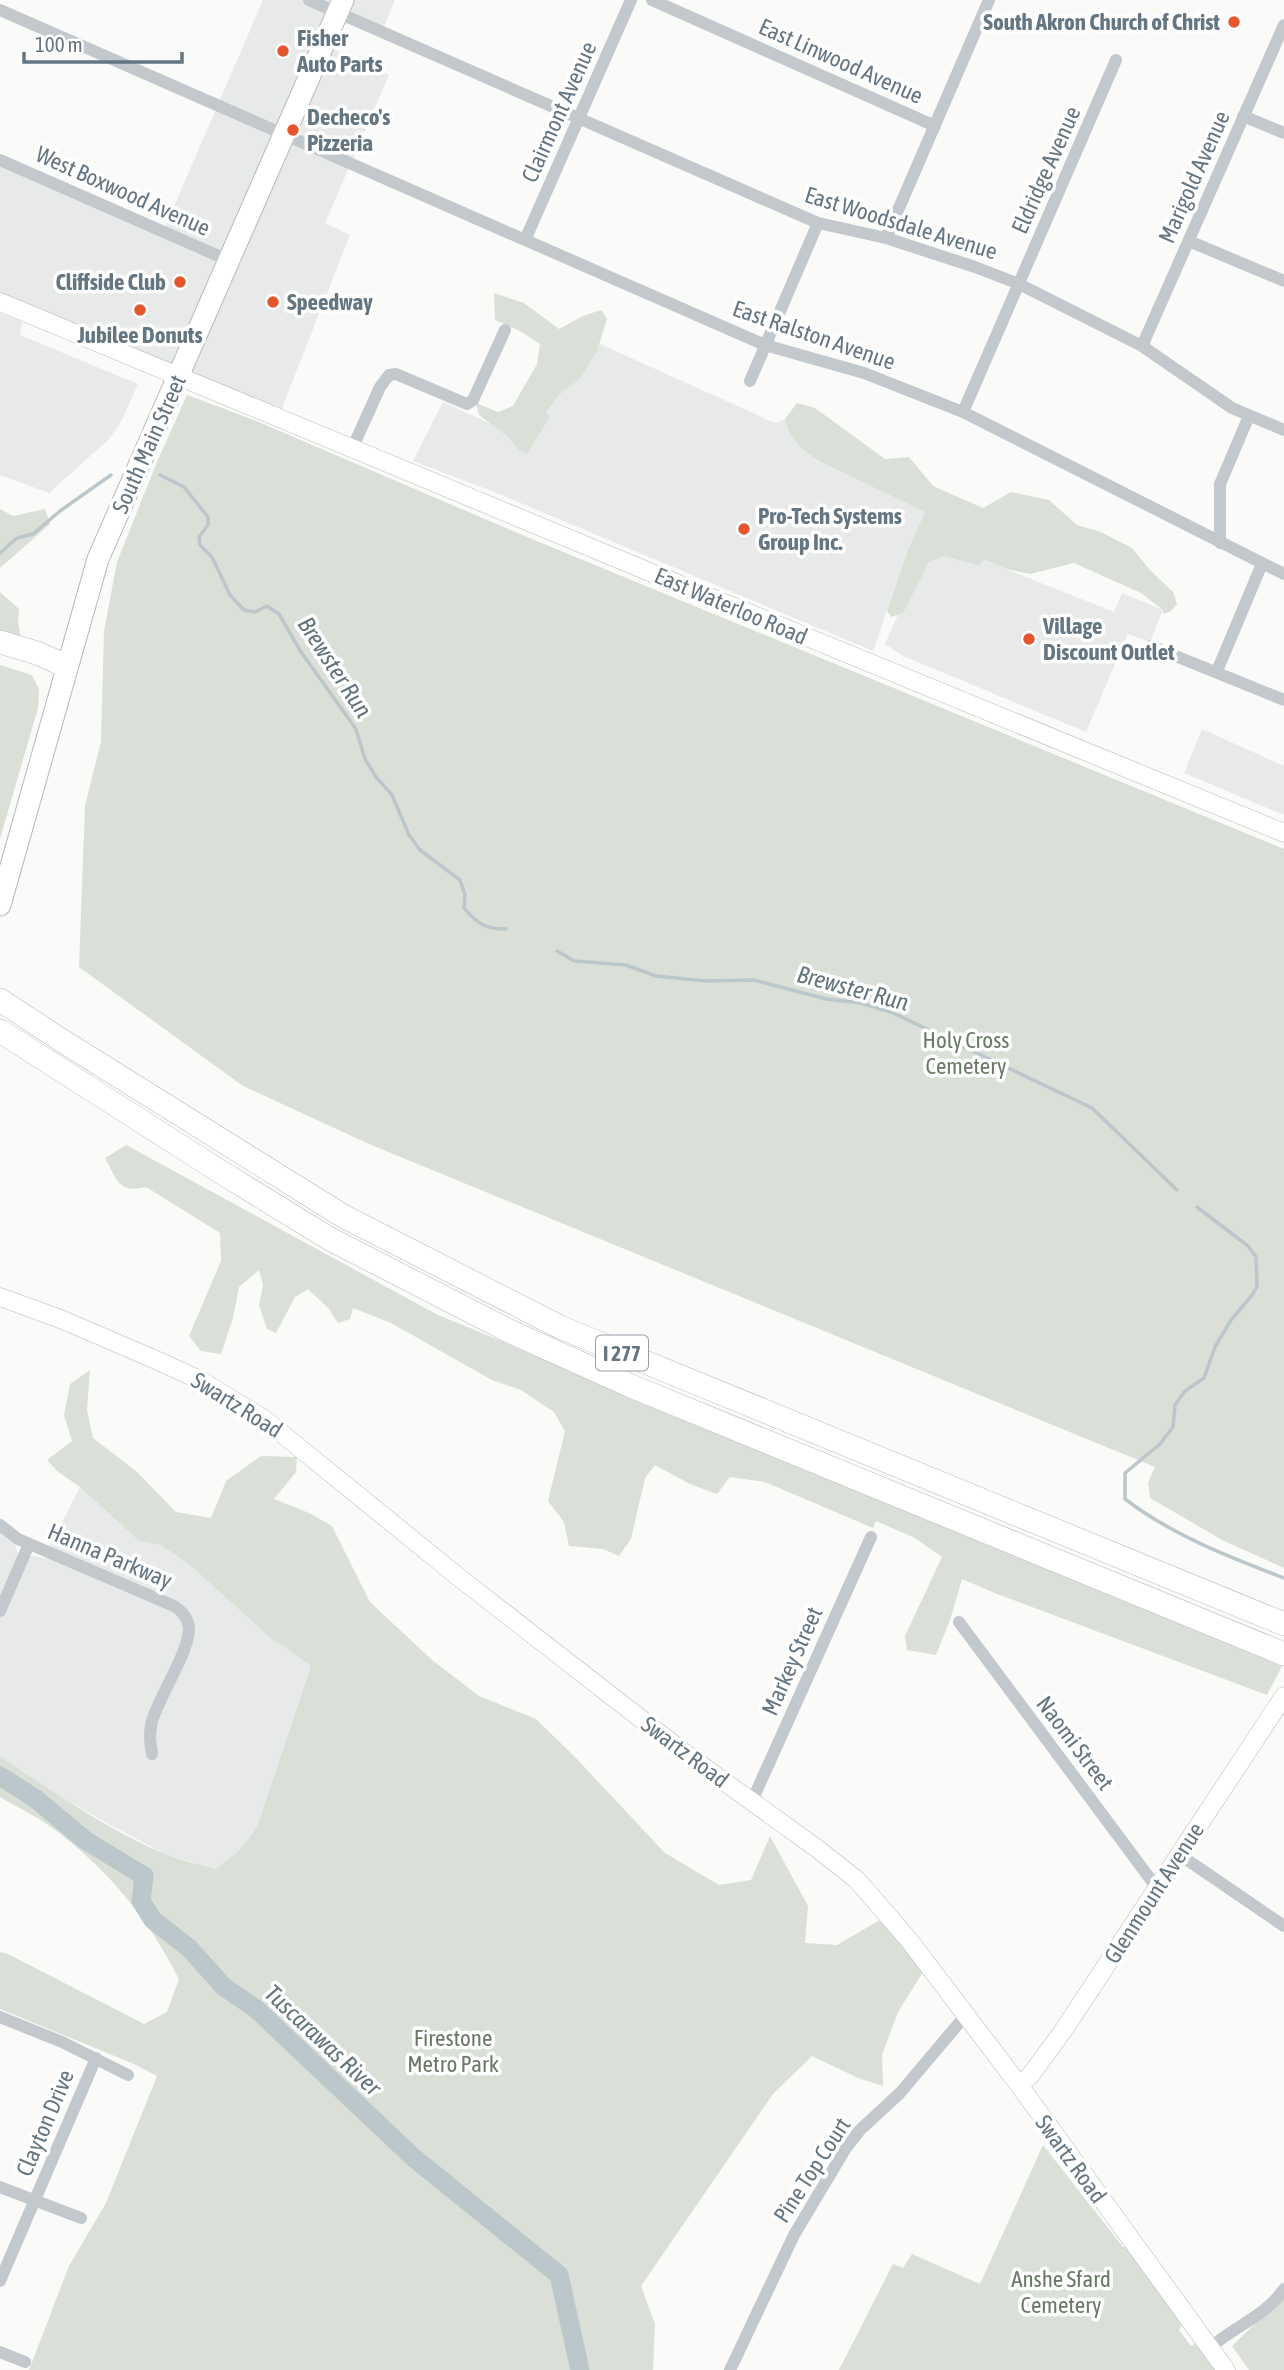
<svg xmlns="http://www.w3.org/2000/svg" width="1284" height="2370" font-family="'Asap Condensed',sans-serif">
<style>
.built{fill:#e8e9e9}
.green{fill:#dadfd7}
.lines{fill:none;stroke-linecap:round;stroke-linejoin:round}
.stream{stroke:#bbc7cb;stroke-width:3.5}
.river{stroke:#bbc7cb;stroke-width:19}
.secondary-casing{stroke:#b3babf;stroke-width:19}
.primary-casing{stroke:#b5babe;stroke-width:23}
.highway-casing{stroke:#b4b9bd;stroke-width:24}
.street{stroke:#c3c8cc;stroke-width:12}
.secondary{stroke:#fff;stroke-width:18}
.primary{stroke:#fff;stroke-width:21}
.highway{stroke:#fff;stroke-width:23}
.poi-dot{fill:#e4572e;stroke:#fff;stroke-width:2.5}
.labels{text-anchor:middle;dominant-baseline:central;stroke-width:7;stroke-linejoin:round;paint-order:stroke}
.shield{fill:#fff;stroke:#939fa8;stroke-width:2}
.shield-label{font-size:21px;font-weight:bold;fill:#657683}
.poi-label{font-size:23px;font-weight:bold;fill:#657683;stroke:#fff;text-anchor:start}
.street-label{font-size:23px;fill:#657683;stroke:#fff}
.park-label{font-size:23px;fill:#687a64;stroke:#fff}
.water-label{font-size:24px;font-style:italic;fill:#60757c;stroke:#fff}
</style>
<rect width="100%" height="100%" fill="#fafaf8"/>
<path class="built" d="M263 0H395L382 32 338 13 325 45 389 75 325 223 350 235 278 418 0 302V160L163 232Z
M0 313 22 322 20 335 138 384 121 422 108 440 49 493 0 475Z
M600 344 775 423 785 419 789 432 800 448 821 462 925 512 907 552 873 651 499 494 413 461 443 402 509 432 527 454 550 417 546 414 559 395 580 379Z
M928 546 983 560 1114 612 1122 593 1163 610 1150 642 1128 634 1086 732 903 656 885 644Z
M1202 729 1284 766V815L1184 773Z
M80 1487 139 1541 161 1545 191 1566 268 1636 311 1666 257 1827 240 1850 215 1869 167 1855 114 1827 66 1800 0 1756V1531L15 1544 18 1554 44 1558Z"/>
<path class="green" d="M494 293 524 303 559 329 583 316 601 310 607 319 597 351 580 379 559 395 546 413 550 417 527 454 519 450 508 437 479 415 476 403 498 412 513 406 537 364 540 344 520 331 495 320Z
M187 395 254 420 515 532 1284 849V1568L1224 1541 1150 1498 1148 1483 1155 1467 369 1144 243 1086 79 967 85 806 101 742 104 631 117 562 157 462Z
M797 403 815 408 885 459 909 457 933 486 983 508 1011 492 1049 500 1077 525 1101 532 1132 548 1150 570 1173 592 1177 604 1171 611 1163 614V610L1141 593 1074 563 1030 574 1006 569 984 560 979 565 943 556 929 562 903 613 891 617 887 611 907 552 925 512 821 462 800 448 789 432 785 419Z
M0 509 13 516 45 509 50 524 0 568Z
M0 592 19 609 18 621 21 638 0 636Z
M0 665 32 675 39 689 38 708 0 839Z
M126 1145 436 1314 1282 1666 1267 1695 997 1594 962 1579 950 1620 936 1655 907 1650 905 1636 942 1557 915 1538 876 1521 873 1528 765 1482 730 1477 717 1494 690 1484 655 1465 645 1478 631 1539 619 1556 603 1549 569 1546 564 1522 548 1501 565 1431 554 1412 521 1390 492 1380 391 1323 353 1308 350 1319 338 1323 329 1309 308 1289 295 1297 276 1333 267 1329 259 1305 263 1285 259 1270 239 1287 233 1318 221 1354 201 1351 189 1336 221 1261 220 1233 146 1187C118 1194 117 1179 105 1158Z
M90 1370 87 1410 93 1438 136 1471 176 1512 211 1518 226 1481 261 1456 297 1457 296 1472 274 1499 309 1513 332 1526 370 1602 432 1660 479 1696 536 1719 576 1758 665 1853 719 1885 751 1880 770 1836 808 1906 805 1943 837 1945 880 1920 923 1972 898 2012 882 2055 883 2086 858 2078 812 2056 773 2094 641 2286 655 2324 653 2370H29L69 2266 106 2203 157 2076 134 2064 0 2009V1952L8 1954 144 2024 167 2012 179 1979C148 1918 107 1868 51 1827 36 1816 17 1807 0 1797V1756C53 1791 108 1831 168 1855 183 1861 199 1864 215 1869L240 1850 257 1827 311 1666 268 1636 191 1566 161 1545 139 1541 80 1487 57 1471 47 1460 72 1441 64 1415 70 1384Z
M1043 2145 1123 2247H1129L1183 2323 1179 2330 1191 2346 1196 2343 1217 2370H839L893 2264 903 2268 912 2254 980 2284Z
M1284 2296V2370H1249L1232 2346Z"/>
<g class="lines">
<path class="stream" d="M160 475 184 487 208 517V525L199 537 200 545 212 557 230 595 244 610 255 612 267 606 279 614 301 652 356 729 365 759 376 777 392 795 409 835 420 850 460 880 465 895 464 908C477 924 486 929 506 929
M0 553 17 538 33 534 60 511 111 475
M557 951 574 961 626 965 656 976 706 981 754 980 826 999 861 1003 891 1012 1092 1108 1177 1190
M1197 1207 1248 1246 1256 1257 1257 1286 1253 1294 1231 1320 1215 1347 1204 1378 1185 1391 1175 1405 1173 1427 1160 1444 1125 1473V1499C1172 1535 1229 1557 1284 1578"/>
<path class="river" d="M0 1776 36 1799 85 1840 144 1876 141 1901 153 1920 189 1948 224 1987 255 2008 414 2158 559 2275 580 2370"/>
<defs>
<path id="secondary" d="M0 302 717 600 1284 833
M0 1297 63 1320 156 1360 202 1381 264 1419 461 1579 690 1757 815 1847 857 1880 909 1940 1019 2085 1226 2370
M1019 2085 1030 2076 1063 2031 1284 1696"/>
<path id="primary" d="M0 905 98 559 343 0"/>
<path id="highway" d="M0 642 37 653 66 666
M0 1000 61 1040 343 1216 562 1328 1284 1624
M0 1031 224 1174 330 1239 509 1331 631 1386 1284 1654"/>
</defs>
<use href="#secondary" class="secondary-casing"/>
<use href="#primary" class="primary-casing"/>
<use href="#highway" class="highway-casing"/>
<path class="street" d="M309 0 818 223 886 238 975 267 1019 284 1142 346 1232 408 1284 430
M652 0 935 126
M0 10 765 345 864 373 963 412 1284 574
M1243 116 1284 133
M0 160 230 261
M886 238 989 0
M525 240 631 0
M1189 241 1284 281
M1142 346 1284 25
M750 381 818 223
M963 412 1116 60
M352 449 380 387 389 375 396 374 467 404 473 400 505 330
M1220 543V484L1249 416
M1151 646 1284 700
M1217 671 1262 564
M0 1525 18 1539 174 1606C182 1611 188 1618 189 1628 190 1650 159 1697 152 1721 149 1733 150 1742 152 1754
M0 1611 29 1544
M959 1622 1157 1888
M752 1801 871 1537
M1180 1855 1284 1926
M0 2017 62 2042 128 2075
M0 2187 81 2218
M0 2281 96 2058
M1210 2348C1234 2326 1265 2317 1284 2289
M0 2352 25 2362
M730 2370 794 2235 846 2148 860 2130 900 2093 965 2016"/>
<use href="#secondary" class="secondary"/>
<use href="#primary" class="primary"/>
<use href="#highway" class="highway"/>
</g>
<g class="poi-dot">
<circle cx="1234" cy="22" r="7"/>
<circle cx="283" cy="51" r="7"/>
<circle cx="293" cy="130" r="7"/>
<circle cx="180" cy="282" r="7"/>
<circle cx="273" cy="302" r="7"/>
<circle cx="140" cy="310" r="7"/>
<circle cx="744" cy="529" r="7"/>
<circle cx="1029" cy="639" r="7"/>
</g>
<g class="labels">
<rect class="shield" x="596" y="1335.5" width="52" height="35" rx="5"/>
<g class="shield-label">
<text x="622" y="1353">I 277</text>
</g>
<g class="poi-label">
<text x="1220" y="22" text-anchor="end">South Akron Church of Christ</text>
<text x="297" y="38">Fisher<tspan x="297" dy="26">Auto Parts</tspan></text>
<text x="307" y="117">Decheco's<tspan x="307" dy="26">Pizzeria</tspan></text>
<text x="166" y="282" text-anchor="end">Cliffside Club</text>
<text x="287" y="302">Speedway</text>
<text x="140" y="335" text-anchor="middle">Jubilee Donuts</text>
<text x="758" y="516">Pro-Tech Systems<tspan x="758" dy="26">Group Inc.</tspan></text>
<text x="1043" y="626">Village<tspan x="1043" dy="26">Discount Outlet</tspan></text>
</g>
<g class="street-label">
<text transform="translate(841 61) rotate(24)">East Linwood Avenue</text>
<text transform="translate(559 112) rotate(-66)">Clairmont Avenue</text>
<text transform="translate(1046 170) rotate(-66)">Eldridge Avenue</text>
<text transform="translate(1194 177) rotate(-66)">Marigold Avenue</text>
<text transform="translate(123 191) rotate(24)">West Boxwood Avenue</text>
<text transform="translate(901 223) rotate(17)">East Woodsdale Avenue</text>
<text transform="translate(814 335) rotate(19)">East Ralston Avenue</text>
<text transform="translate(149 444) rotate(-66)">South Main Street</text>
<text transform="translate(731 606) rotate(23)">East Waterloo Road</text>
<text transform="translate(237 1405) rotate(32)">Swartz Road</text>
<text transform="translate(110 1556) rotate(23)">Hanna Parkway</text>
<text transform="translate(792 1661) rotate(-66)">Markey Street</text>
<text transform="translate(1075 1743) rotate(53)">Naomi Street</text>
<text transform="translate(685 1752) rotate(37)">Swartz Road</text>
<text transform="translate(1154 1893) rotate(-57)">Glenmount Avenue</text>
<text transform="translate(45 2123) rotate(-67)">Clayton Drive</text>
<text transform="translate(1071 2159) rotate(54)">Swartz Road</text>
<text transform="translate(812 2170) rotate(-57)">Pine Top Court</text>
</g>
<g class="park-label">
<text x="966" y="1040">Holy Cross<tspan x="966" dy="26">Cemetery</tspan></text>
<text x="453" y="2038">Firestone<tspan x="453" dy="26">Metro Park</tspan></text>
<text x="1061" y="2279">Anshe Sfard<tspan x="1061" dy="26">Cemetery</tspan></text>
</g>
<g class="water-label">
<text transform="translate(335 667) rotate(57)">Brewster Run</text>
<text transform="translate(853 988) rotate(15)">Brewster Run</text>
<text transform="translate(323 2040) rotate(43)">Tuscarawas River</text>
</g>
</g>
<path d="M24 52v10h158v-10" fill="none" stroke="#657683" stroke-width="3.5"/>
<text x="35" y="52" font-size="21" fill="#657683" stroke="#ffffff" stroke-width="5" paint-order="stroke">100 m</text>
</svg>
